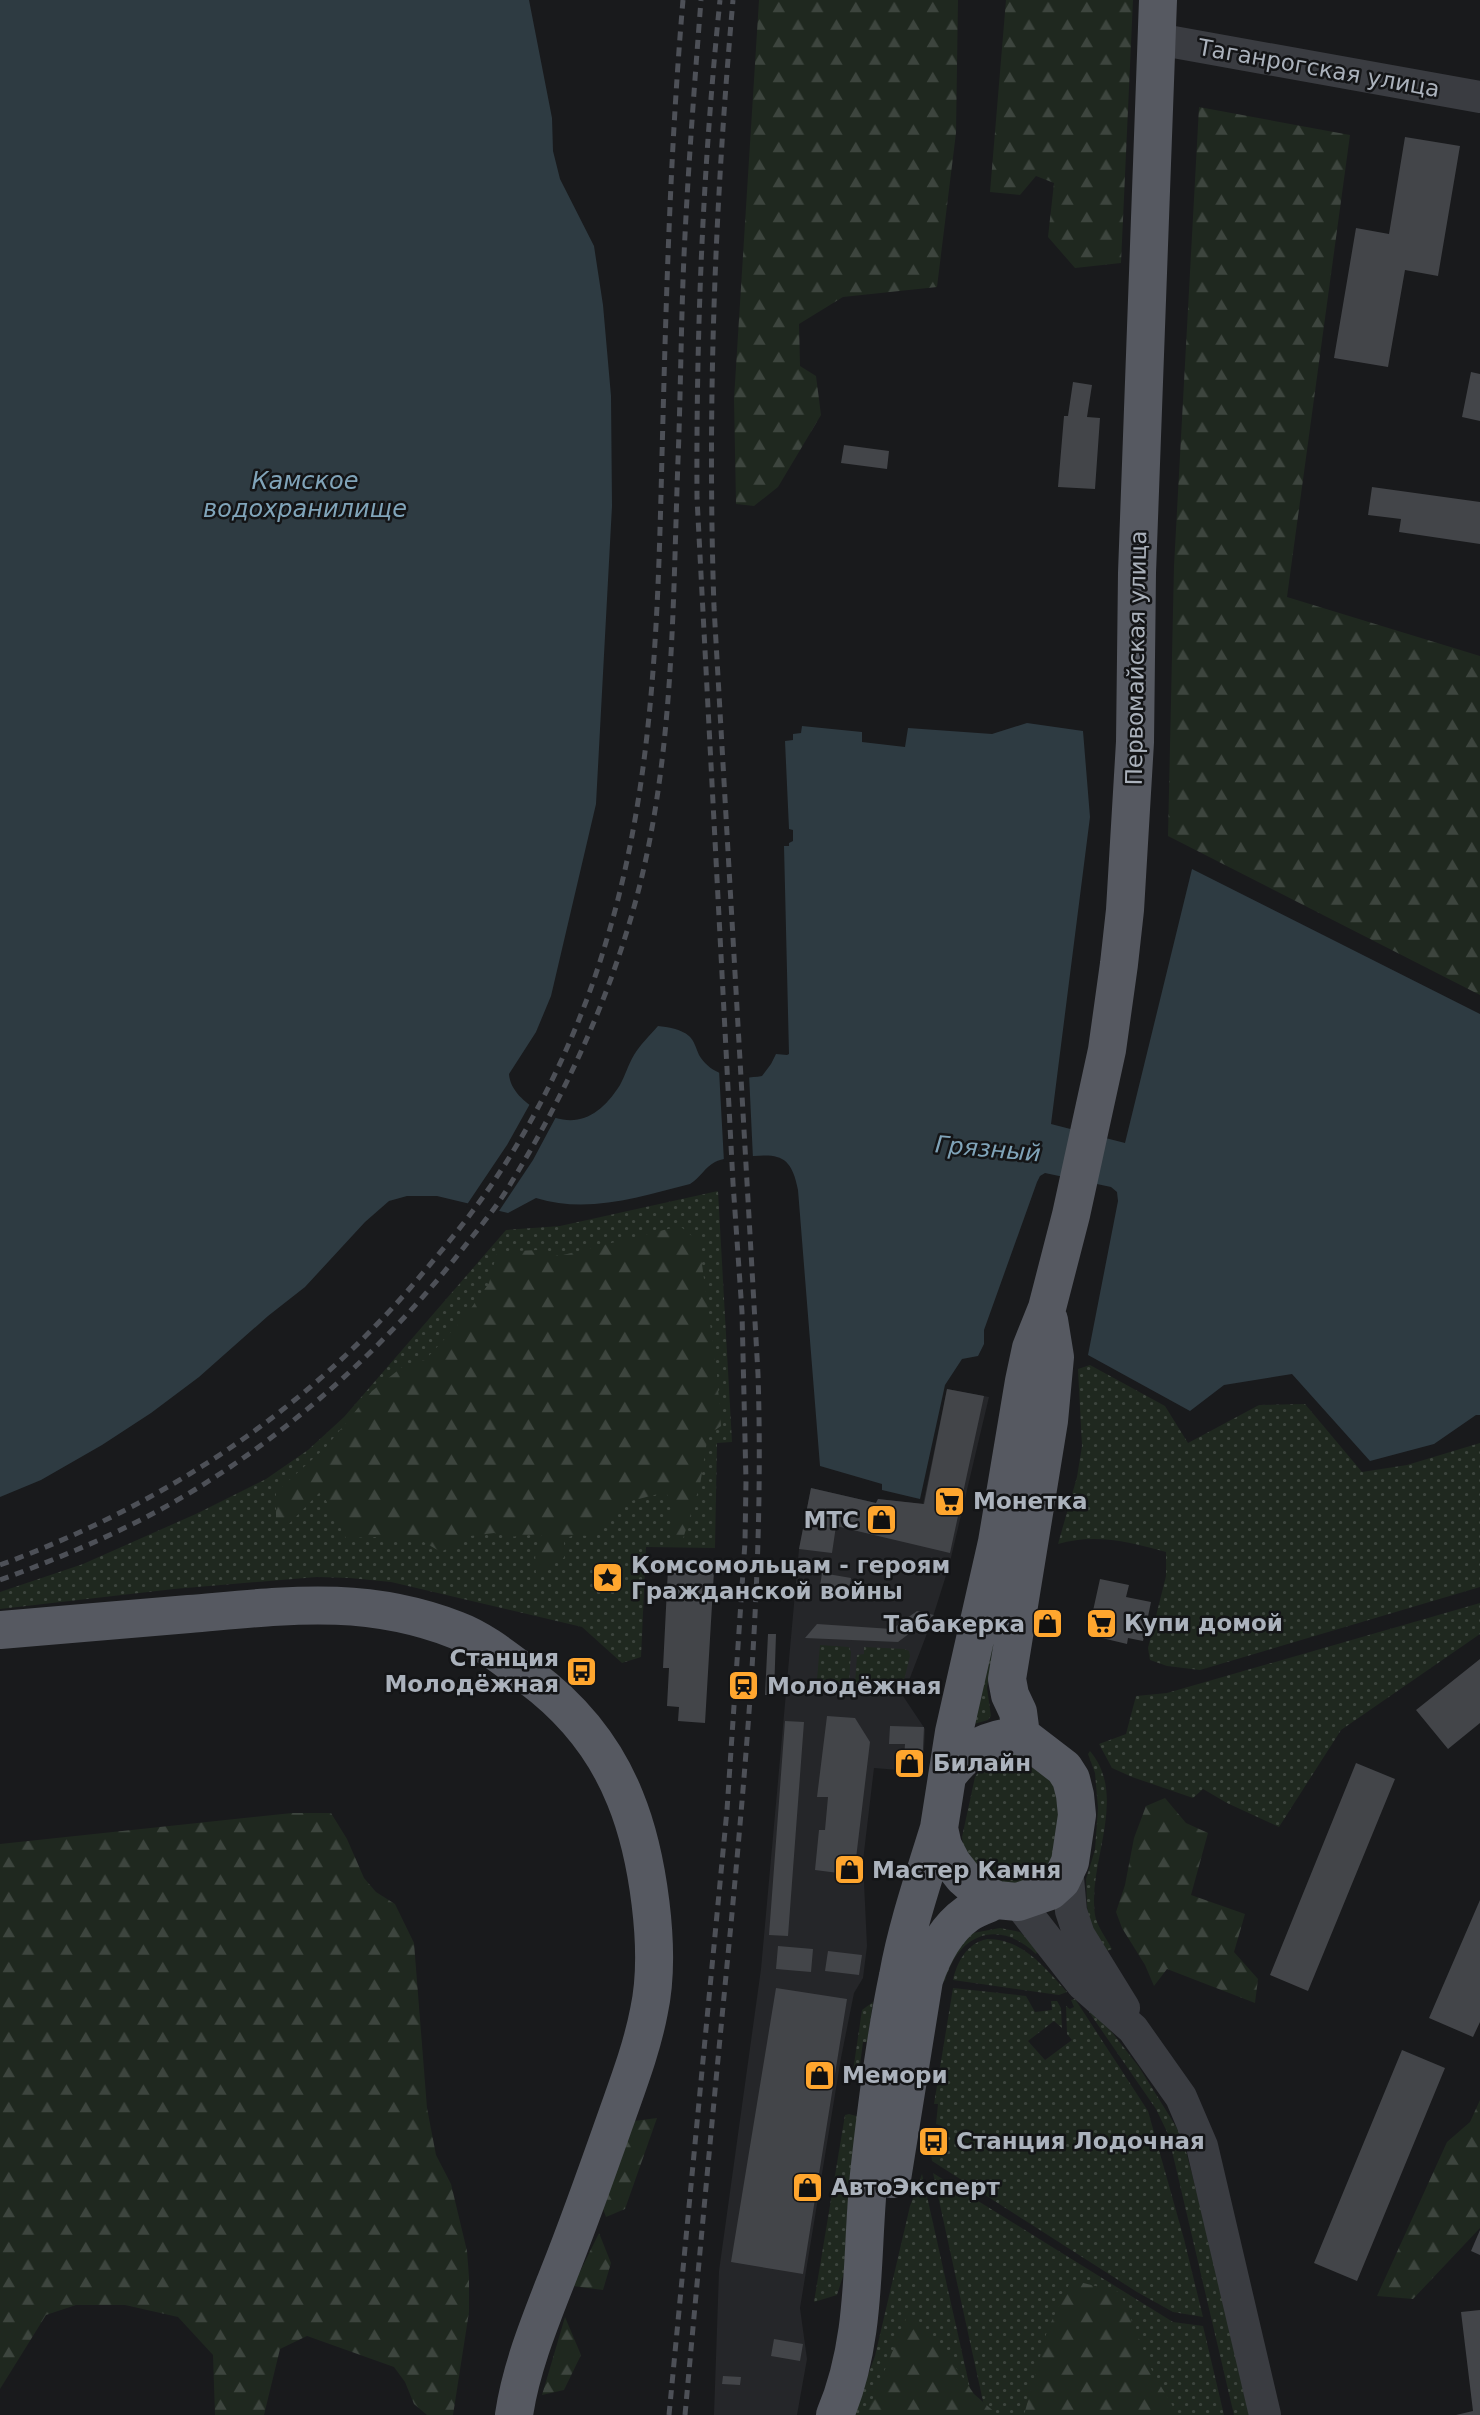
<svg xmlns="http://www.w3.org/2000/svg" width="1480" height="2415" font-family="'DejaVu Sans',sans-serif">
<style>
.built{fill:#252629}
.grass{fill:url(#grass-dots)}
.forest{fill:url(#forest-firs)}
.water{fill:#2e3b42}
.pier{fill:#191a1c}
.building{fill:#434549}
.lines{fill:none;stroke-linecap:round;stroke-linejoin:round}
.minor{stroke:#3a3c41;stroke-width:32}
.major{stroke:#565961;stroke-width:38}
.rail{stroke:#4d5057;stroke-width:5;stroke-dasharray:9 7;stroke-linecap:butt}
.labels{text-anchor:middle;dominant-baseline:central;stroke-width:5;stroke-linejoin:round;paint-order:stroke}
.street-label{font-size:23px;fill:#abb2bc;stroke:#141517}
.poi-label{font-size:23px;font-weight:bold;fill:#abb2bc;stroke:#141517;text-anchor:start}
.water-label{font-size:24px;font-style:italic;fill:#80a4b9;stroke:#141517}
</style>
<defs>
<pattern id="grass-dots" width="8" height="8" patternUnits="userSpaceOnUse" patternTransform="scale(1.75)"><rect width="8" height="8" fill="#1f281f"/><path d="M2 2h.1M6 6h.1" fill="none" stroke="#3d453e" stroke-width="1.8" stroke-linecap="round"/></pattern>
<pattern id="forest-firs" width="22" height="20" patternUnits="userSpaceOnUse" patternTransform="scale(1.75)"><rect width="22" height="20" fill="#1f281f"/><path d="M5 1l3.5 6h-7zM16 11l3.5 6h-7z" fill="#3d453e"/></pattern>
</defs>
<rect width="100%" height="100%" fill="#191a1c"/>
<path class="built" d="M947 1389 989 1397 949 1566 931 1623 903 1696 925 1729 923 1772 874 1768 863 1861 867 1946 863 1978 854 1993 841 2058 800 2308 807 2359 797 2415H714L719 2271 761 1969 799 1549 811 1488 876 1503 878 1499 923 1504Z"/>
<path class="grass" d="M718 1191 732 1442 717 1443 715 1548 646 1547 641 1657 622 1663 582 1627 391 1582 350 1578 317 1577 174 1589 0 1609V1592L83 1564 198 1513 266 1479 308 1450 344 1417 506 1230 560 1226Z
M1090 1365 1165 1406 1188 1443 1259 1405 1305 1404 1362 1472 1407 1465 1480 1443V1587L1200 1670 1167 1666 1150 1660 1148 1648 1166 1576V1552C1131 1542 1094 1533 1058 1544L1077 1477 1082 1446 1078 1369Z
M1480 1603V1634L1341 1730 1279 1827 1227 1803 1203 1789 1193 1798 1132 1777 1112 1768 1099 1744 1126 1734 1136 1696 1167 1693Z
M997 1624 987 1688 991 1716 988 1720 974 1724Z
M820 1645 849 1647 851 1652 849 1683 817 1679Z
M864 1647 904 1649 909 1651 910 1656 904 1680 880 1688 855 1684 857 1655 864 1654Z
M1090 1751C1129 1797 1087 1863 1095 1915 1097 1926 1106 1938 1112 1949L1104 1952 1088 1917 1087 1905 1086 1879 1095 1850 1098 1808 1095 1773 1088 1754Z
M1005 1752 1044 1762 1061 1799 1055 1852 1046 1867 1026 1883 993 1884 964 1852 962 1837 975 1777 982 1766Z
M1000 1928 1020 1932 1039 1949 1036 1954C998 1918 958 1934 945 1981L938 1980 943 1965 973 1933Z
M987 1939C1023 1939 1044 1967 1067 1992L1059 1995 953 1980C957 1962 967 1943 987 1939Z
M953 1988 1026 1996 1035 2012 1052 2010 1051 2001H1057L1061 2008 1062 2028 1054 2021 1028 2041 1045 2060 1072 2040 1067 2034 1066 2006 1070 2009 1074 2007 1071 2000 1075 1999 1148 2111 1184 2239 1203 2317 1173 2312 1137 2292 932 2161 931 2153 940 2151 942 2126 936 2124 938 2104H934Z
M873 2002 867 2042H863L859 2073 853 2071 862 2010Z
M1093 2008 1139 2067 1182 2136 1214 2258 1249 2415H1234L1168 2134 1156 2109 1089 2012Z
M849 2114 860 2117 847 2211 845 2270 837 2295 814 2302 845 2115Z
M933 2173 1173 2322 1203 2326 1224 2415H986Z
M922 2174 976 2415H853L875 2356 910 2206Z"/>
<path class="forest" d="M759 0H958L956 133 937 287 843 297 799 324 800 366 816 376 821 415 778 487 754 506 736 504 734 399Z
M1006 0H1133L1121 263 1075 268 1048 237 1054 183 1036 176 1020 195 990 192Z
M1199 107 1350 135 1287 597 1480 656V995L1168 836 1174 566Z
M680 1226 699 1242 717 1375 721 1426 708 1435 700 1485 681 1545 674 1547 672 1506 666 1492 623 1503 589 1536 574 1535 564 1539V1557L561 1562 546 1564 536 1576 535 1550 542 1534 509 1537 494 1533 470 1536 441 1552 422 1541 376 1537 346 1538 321 1491 286 1527 276 1518V1492L326 1447 372 1391 406 1364 425 1360 464 1318 489 1283 497 1252 537 1250 559 1256Z
M1165 1798 1186 1823 1208 1833 1191 1895 1245 1914 1234 1952 1258 1979 1255 2003 1167 1969 1154 1986 1145 1965 1122 1928 1116 1912 1125 1885 1134 1838 1146 1806Z
M292 1813H331L347 1839 364 1878 376 1892 395 1904 414 1943 427 2108 436 2155 451 2184 467 2251 469 2277V2312L453 2415H427L414 2404 405 2382 394 2367 307 2336 280 2349 264 2415H215L213 2355 178 2317 125 2305H76L46 2315 0 2389V1844Z
M1480 2100V2228L1413 2299 1377 2296 1447 2142 1470 2122Z
M657 2118 625 2209 606 2217 600 2201 634 2121Z
M599 2233 611 2263 603 2290 573 2286Z
M1071 2280 1120 2292 1153 2373 1178 2415H1024L1047 2331Z
M908 2314 946 2353 974 2394 998 2415H866Z
M565 2317 581 2355 564 2390 542 2395Z"/>
<path class="water" d="M0 0H529L552 118 553 151 560 179 594 246 603 305 611 396 612 506 596 804 551 996 536 1032 509 1074C510 1090 525 1103 538 1110 574 1131 599 1118 620 1085 625 1076 628 1065 634 1055 640 1045 650 1035 658 1026 668 1027 681 1029 689 1036 694 1040 696 1048 699 1055 712 1077 738 1080 762 1076L771 1064 776 1054 787 1055 789 1054 784 846H789V843L793 841V830L789 829 785 741 793 740V734L801 733 802 726 862 732V742L905 747 908 728 992 734 1027 723 1083 731 1090 817 1051 1124 1125 1143 1192 869 1480 1014V1415H1476L1434 1444 1370 1461 1292 1374 1224 1385 1190 1411 1088 1355 1118 1201 1117 1192 1111 1187 1045 1173 1040 1176 1037 1182 984 1330V1344L978 1356 962 1359 945 1385 920 1499 882 1490V1484L820 1466 798 1190C791 1151 775 1154 742 1157 733 1158 722 1158 715 1162 705 1167 700 1178 690 1184 639 1197 588 1214 536 1198L508 1213 437 1196H407L389 1201 365 1222 305 1287 268 1316 199 1377 151 1413 102 1445 41 1480 0 1497Z"/>
<path class="pier" d="M719 1070 749 1074 753 1159 724 1162Z
M531 1102 557 1115 533 1160 497 1214 466 1206 507 1145Z"/>
<path class="building" d="M1405 137 1460 146 1438 276 1405 270 1388 367 1334 358 1356 228 1389 234Z
M1471 372 1480 374V421L1462 417Z
M1073 382 1092 385 1087 417 1100 418 1095 489 1058 487 1064 416H1068Z
M844 445 889 451 887 469 841 463Z
M1372 487 1480 502V544L1399 532 1401 519 1368 515Z
M947 1389 984 1396 950 1553 836 1526 832 1553 799 1549 811 1488 876 1503 878 1499 924 1504Z
M668 1568 714 1571 705 1723 678 1721 679 1707 667 1706 669 1668H663Z
M822 1573 851 1578 849 1591 820 1586Z
M1100 1579 1129 1585 1126 1597 1151 1602 1143 1641 1128 1638 1127 1644 1102 1638 1103 1632 1089 1629Z
M917 1611 934 1615 898 1642 805 1638 817 1624 892 1629Z
M1040 1618 1051 1620 1048 1635 1037 1632Z
M768 1634H776L774 1695H765Z
M1480 1659V1723L1448 1749 1416 1710Z
M827 1716 855 1718 870 1742 854 1875 815 1870 819 1830H825L828 1797H817Z
M785 1721 804 1722 788 1936 769 1935Z
M890 1726 924 1727 922 1770 908 1769V1758H904L905 1744H889Z
M1356 1763 1395 1779 1308 1991 1270 1975Z
M1480 1900V2022L1473 2037 1429 2018Z
M778 1946 813 1949 811 1972 776 1969Z
M828 1951 862 1955 859 1975 825 1971Z
M776 1988 847 1999 803 2274 731 2262Z
M1402 2050 1445 2068 1357 2281 1314 2263Z
M1480 2230V2255L1471 2251Z
M1480 2310V2415H1456L1473 2411 1461 2312Z
M774 2339 803 2344 800 2361 771 2356Z
M723 2376 741 2377 740 2385 722 2384Z"/>
<g class="lines">
<path class="minor" d="M1157 39 1480 97
M1067 1867 1071 1911 1079 1935 1124 2008
M1018 1902 1082 1984 1133 2029 1181 2097 1202 2146 1265 2415"/>
<path class="major" d="M0 1630C63 1625 126 1619 189 1614 284 1606 364 1594 456 1630 483 1640 507 1660 530 1677 573 1709 605 1748 625 1798 648 1854 662 1951 649 2011 642 2048 628 2084 615 2121 597 2172 579 2223 559 2273 541 2319 521 2367 514 2415
M1021 1735 1018 1712 1010 1695 1007 1679 1049 1421 1055 1357 1049 1320
M948 1775C968 1748 987 1739 1021 1735L1064 1768 1071 1779 1075 1795 1077 1815 1070 1862 1061 1881 1050 1891 1018 1902 997 1900 980 1892 963 1877 952 1863 943 1846 939 1828 954 1732 997 1542 1024 1381 1031 1348 1047 1308 1071 1215 1107 1050 1119 964 1125 910 1135 742 1137 573 1158 0
M892 2179 924 1980C932 1956 946 1929 967 1914 975 1908 988 1904 997 1900
M835 2415C869 2335 860 2249 870 2165 877 2102 885 2038 898 1976 907 1926 924 1877 939 1828"/>
<path class="rail" d="M0 1565C159 1506 299 1417 411 1287 433 1261 455 1235 475 1208 532 1131 579 1034 606 942 654 785 658 618 662 455 666 303 670 151 683 0
M0 1580C68 1555 134 1527 196 1489 297 1427 388 1344 461 1251 478 1229 497 1207 511 1183 571 1085 620 976 645 863 674 731 673 595 678 460 681 385 681 310 685 235 689 156 695 78 701 0
M669 2415 727 1810 745 1542 746 1481 742 1312 733 1183 697 498C696 332 703 165 720 0
M685 2415C700 2251 715 2088 731 1924 748 1741 764 1558 758 1374L714 607C707 405 715 202 733 0"/>
</g>
<defs>
<symbol id="supermarket-square" viewBox="-11 -11 22 22"><rect x="-9" y="-9" width="18" height="18" rx="4" fill="#ffa62e" stroke="#141517"/><path d="M-6-5.5h2.5l.6 2H6L4.5 2H-2.5L-4.4-4H-6ZM-1.5 3.2a1.3 1.3 0 1 0 .1 0ZM3 3.2a1.3 1.3 0 1 0 .1 0Z" fill="#111"/></symbol>
<symbol id="shop-square" viewBox="-11 -11 22 22"><rect x="-9" y="-9" width="18" height="18" rx="4" fill="#ffa62e" stroke="#141517"/><path d="M-5-2.5h2.3a2.7 3.5 0 0 1 5.4 0H5L5.5 6h-11ZM-1.5-2.5h3a1.5 2.3 0 0 0-3 0Z" fill="#111"/></symbol>
<symbol id="sight-square" viewBox="-11 -11 22 22"><rect x="-9" y="-9" width="18" height="18" rx="4" fill="#ffa62e" stroke="#141517"/><path d="M0-6L1.8-2.2L6-1.7L2.9 1.2L3.7 5.4L0 3.3L-3.7 5.4L-2.9 1.2L-6-1.7L-1.8-2.2Z" fill="#111"/></symbol>
<symbol id="bus-square" viewBox="-11 -11 22 22"><rect x="-9" y="-9" width="18" height="18" rx="4" fill="#ffa62e" stroke="#141517"/><path d="M-5-6H5V4H4V6H2V4H-2V6H-4V4H-5ZM-3.5-4V0h7V-4ZM-3.5 1.2v1.5H-2V1.2ZM2 1.2v1.5H3.5V1.2Z" fill="#111"/></symbol>
<symbol id="station-square" viewBox="-11 -11 22 22"><rect x="-9" y="-9" width="18" height="18" rx="4" fill="#ffa62e" stroke="#141517"/><path d="M-3-6H3Q5-6 5-4V2Q5 4 3 4L4.5 6H3L1.5 4h-3L-3 6H-4.5L-3 4Q-5 4-5 2V-4Q-5-6-3-6ZM-3.5-4v3h7v-3ZM-3.5 1v1.5H-2V1ZM2 1v1.5H3.5V1Z" fill="#111"/></symbol>
</defs>
<g fill-rule="evenodd">
<use href="#supermarket-square" x="932" y="1484" width="35" height="35"/>
<use href="#shop-square" x="864" y="1502" width="35" height="35"/>
<use href="#sight-square" x="590" y="1560" width="35" height="35"/>
<use href="#supermarket-square" x="1084" y="1606" width="35" height="35"/>
<use href="#shop-square" x="1030" y="1606" width="35" height="35"/>
<use href="#bus-square" x="564" y="1654" width="35" height="35"/>
<use href="#station-square" x="726" y="1668" width="35" height="35"/>
<use href="#shop-square" x="892" y="1746" width="35" height="35"/>
<use href="#shop-square" x="832" y="1852" width="35" height="35"/>
<use href="#shop-square" x="802" y="2058" width="35" height="35"/>
<use href="#bus-square" x="916" y="2124" width="35" height="35"/>
<use href="#shop-square" x="790" y="2170" width="35" height="35"/>
</g>
<g class="labels">
<g class="street-label">
<text transform="translate(1319 68) rotate(10)">Таганрогская улица</text>
<text transform="translate(1136 658) rotate(-89)">Первомайская улица</text>
</g>
<g class="poi-label">
<text x="973" y="1501">Монетка</text>
<text x="859" y="1520" text-anchor="end">МТС</text>
<text x="631" y="1565">Комсомольцам - героям<tspan x="631" dy="26">Гражданской войны</tspan></text>
<text x="1124" y="1623">Купи домой</text>
<text x="1025" y="1624" text-anchor="end">Табакерка</text>
<text x="559" y="1658" text-anchor="end">Станция<tspan x="559" dy="26">Молодёжная</tspan></text>
<text x="767" y="1686">Молодёжная</text>
<text x="933" y="1763">Билайн</text>
<text x="872" y="1870">Мастер Камня</text>
<text x="842" y="2075">Мемори</text>
<text x="956" y="2141">Станция Лодочная</text>
<text x="831" y="2187">АвтоЭксперт</text>
</g>
<g class="water-label">
<text x="305" y="481">Камское<tspan x="305" dy="28">водохранилище</tspan></text>
<text transform="translate(988 1149) rotate(5)">Грязный</text>
</g>
</g>
</svg>
